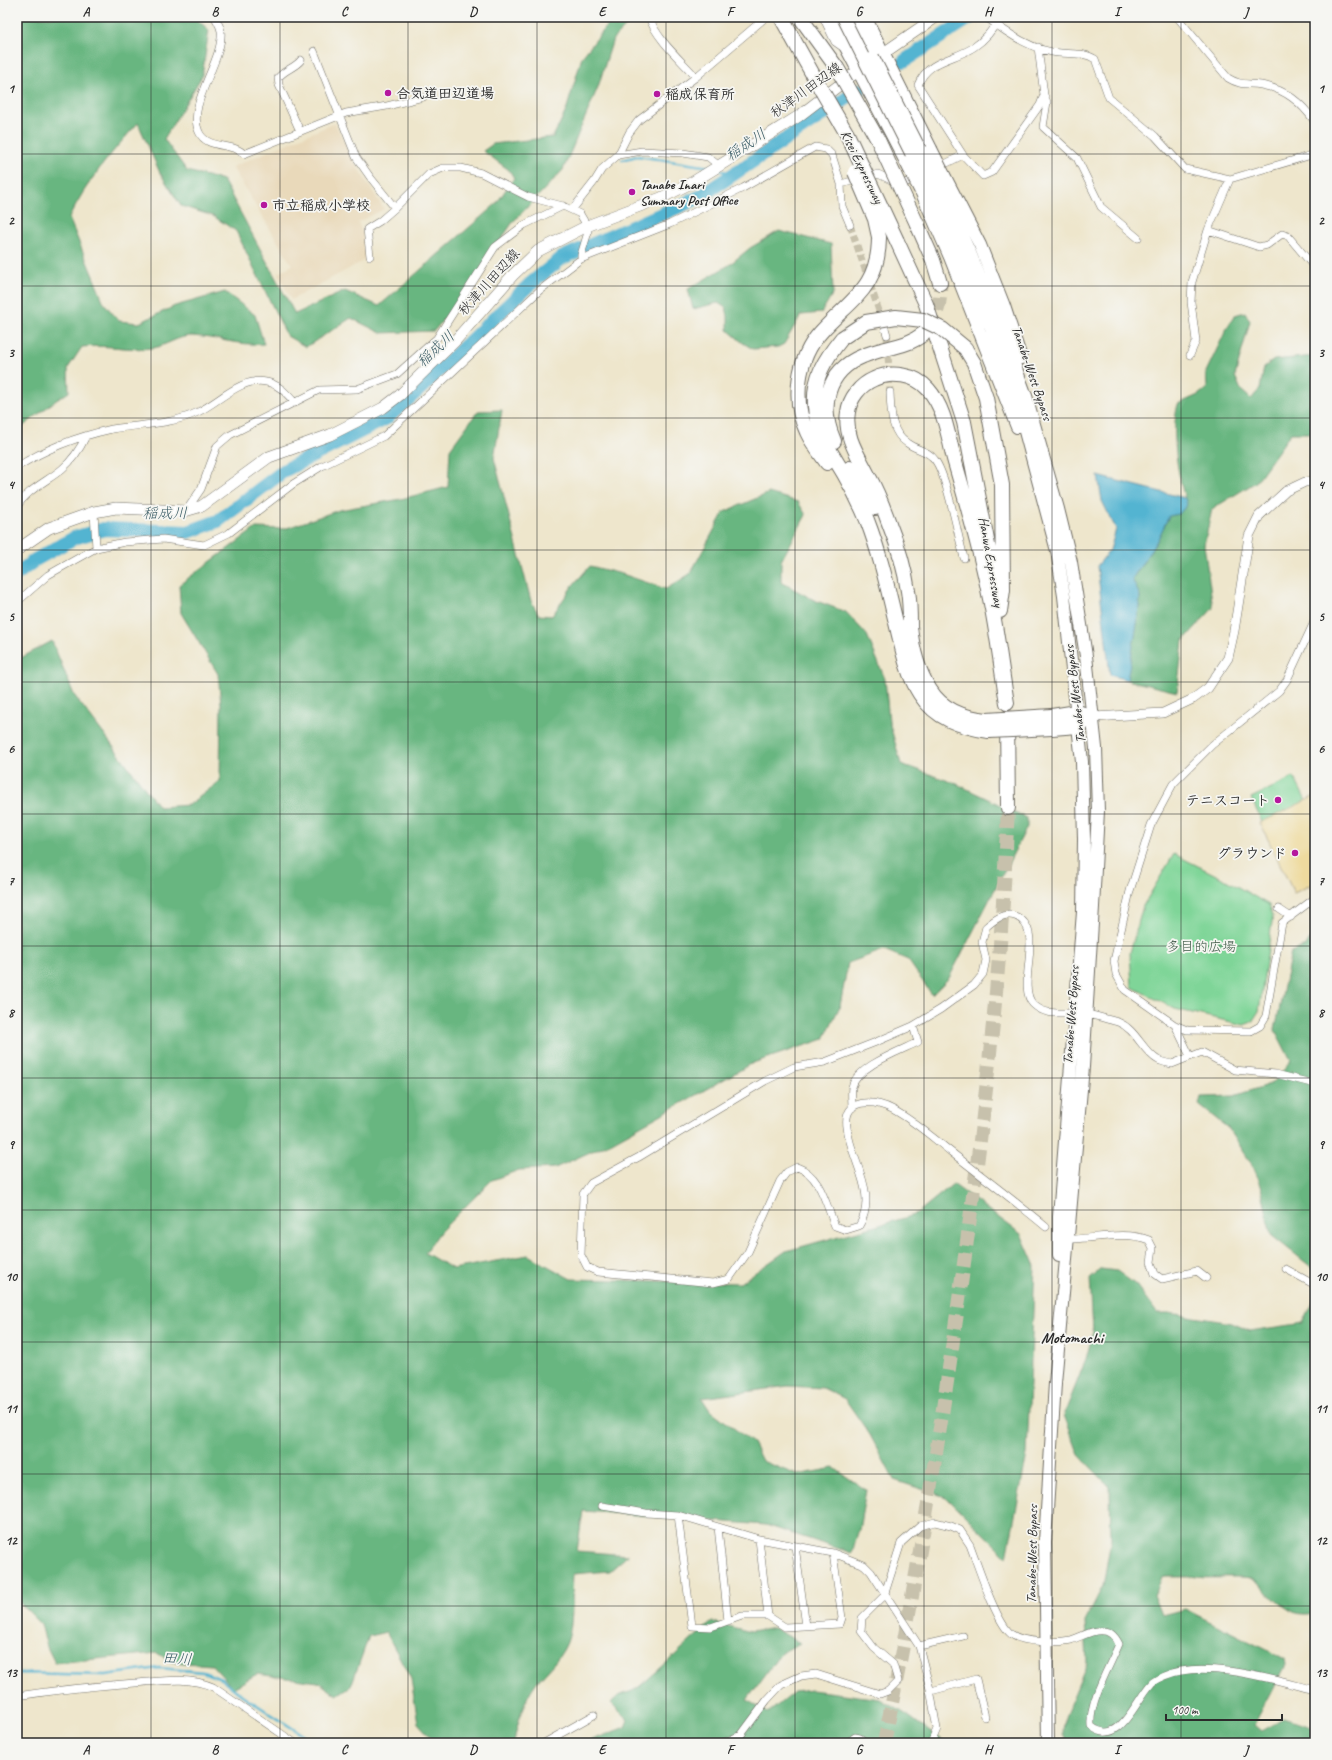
<svg xmlns="http://www.w3.org/2000/svg" width="1332" height="1760" font-family="Caveat,'Klee One',sans-serif">
<style>
.built{fill:#e9d9ba}
.green{fill:#7fd598;stroke:#558062}
.forest{fill:#67b680;stroke:#497056}
.sand{fill:#eeda9e;stroke:#8c8264}
.water{fill:#52b4d1;stroke:#3e707e}
.lines{fill:none;stroke-linecap:round;stroke-linejoin:round}
.stream{stroke:#52b4d1;stroke-width:2.5}
.river{stroke:#52b4d1;stroke-width:14}
.minor-tunnel{stroke:#c7c1ac;stroke-width:7;stroke-dasharray:7 3.5;stroke-linecap:butt}
.motorway-tunnel{stroke:#c7c1ac;stroke-width:14;stroke-dasharray:14 7;stroke-linecap:butt}
.minor-casing{stroke:#6f6c63;stroke-width:8}
.tertiary-casing{stroke:#6f6c63;stroke-width:10}
.secondary-casing{stroke:#6f6c63;stroke-width:12}
.trunk-casing{stroke:#6f6c63;stroke-width:14}
.motorway-casing{stroke:#6f6c63;stroke-width:16}
.minor{stroke:#fff;stroke-width:7}
.tertiary{stroke:#fff;stroke-width:9}
.secondary{stroke:#fff;stroke-width:11}
.trunk{stroke:#fff;stroke-width:12}
.motorway{stroke:#fff;stroke-width:14}
.trunk-bridge-casing{stroke:#6f6c63;stroke-width:14;stroke-linecap:butt}
.motorway-bridge-casing{stroke:#6f6c63;stroke-width:16;stroke-linecap:butt}
.trunk-bridge{stroke:#fff;stroke-width:12}
.motorway-bridge{stroke:#fff;stroke-width:14}
.grid{fill:none;stroke:#2b2b2b;stroke-width:1;stroke-opacity:0.55}
.poi-dot{fill:#b5179e;stroke:#f6f6f2;stroke-width:1.5}
.labels{text-anchor:middle;dominant-baseline:central;stroke-width:3.5;stroke-linejoin:round;paint-order:stroke}
.street-label{font-size:14px;fill:#2b2b2b;stroke:#f6f6f2}
.poi-label{font-size:14px;font-weight:bold;fill:#2b2b2b;stroke:#f6f6f2;text-anchor:start}
.park-label{font-size:14px;fill:#445e4c;stroke:#f6f6f2}
.water-label{font-size:15px;font-style:italic;fill:#395b65;stroke:#f6f6f2}
.quarter-label{font-size:16px;font-weight:bold;fill:#2b2b2b;stroke:#f6f6f2}
.neatline{fill:none;stroke:#2b2b2b;stroke-width:1.5}
.grid-label{font-size:13px;text-anchor:middle;font-weight:bold;fill:#2b2b2b}
</style>
<rect width="100%" height="100%" fill="#f6f6f2"/>
<filter id="ink" filterUnits="userSpaceOnUse"><feTurbulence type="fractalNoise" baseFrequency=".025" numOctaves="2"/><feDisplacementMap in="SourceGraphic" scale="8" xChannelSelector="R" yChannelSelector="G"/><feConvolveMatrix kernelMatrix="1 2 1 2 8 2 1 2 1" color-interpolation-filters="sRGB"/></filter>
<filter id="wash" filterUnits="userSpaceOnUse"><feTurbulence type="fractalNoise" baseFrequency=".012" numOctaves="4" result="noise"/><feDisplacementMap in="SourceGraphic" scale="16" xChannelSelector="R" yChannelSelector="G"/><feGaussianBlur stdDeviation="0.9" result="paint"/><feColorMatrix in="noise" values="0 0 0 0 0 0 0 0 0 0 0 0 0 0 0 0 0 1.4 0 .05"/><feComposite in="paint" operator="in"/></filter>
<g filter="url(#wash)">
<rect width="100%" height="100%" fill="#eee6cc"/>
<path class="built" d="M335 123 353 160 384 209 358 222 366 241 365 260 291 300 278 273 292 265 232 167Z"/>
<path class="green" d="M1294 777 1306 801 1262 822 1251 798Z
M1174 854 1226 880 1269 905 1273 915 1259 1011 1252 1022 1244 1025 1175 1009 1132 987 1130 953 1143 906Z"/>
<path class="forest" d="M17 17H194L209 30 202 76 164 139 187 171 223 180 295 314 345 291 379 306 496 204 514 178 509 170 483 151 493 144 553 137 566 111 582 57 614 17H635L613 39 598 87 563 170 513 222 462 297 434 331 381 333 351 318 306 347 287 336 236 231 213 216 181 206 160 173 138 123C111 153 86 182 69 218L104 303 119 321 139 323 175 306 225 292 255 315 264 344C239 346 216 337 191 336 179 336 165 346 153 348 129 351 106 344 82 347L68 368 69 392 55 401 17 431Z
M779 231 831 244 833 293 821 313 801 315 784 344 778 347 753 349 743 343 728 330V316L726 308 718 303 693 309 688 289 729 265 750 248Z
M1245 312 1250 321 1235 376 1241 390 1251 399 1260 389 1264 367 1274 360 1315 356V433H1291L1256 482 1212 509 1204 545 1213 608 1183 641 1177 692 1127 680 1137 624 1140 596 1132 579 1156 543 1169 516 1179 514 1187 505C1178 478 1170 432 1178 404L1198 395 1207 388 1206 372 1228 326 1235 315Z
M502 410 494 458 531 601 539 615 552 616 573 585 590 566 622 574 666 589 690 574 724 512 769 493 798 502 806 515 781 561V582L814 600 846 612 867 635 885 679 889 721 901 764 957 784 1027 818V827L949 978 932 995 908 960 884 950 848 963 840 1006 824 1039 753 1063 612 1142 555 1168 519 1170 492 1180 440 1232 425 1253 453 1269 528 1255 571 1279 740 1283 786 1251 915 1215 953 1184 1021 1234 1035 1266 1027 1454 1007 1557 946 1497 894 1480 870 1435 845 1399 823 1388 788 1386 702 1398 709 1409 753 1443 762 1461 797 1475 834 1468 866 1490 859 1530 852 1553 766 1525 583 1511 577 1551 628 1555 610 1571 573 1574C572 1591 573 1620 569 1636 565 1654 548 1669 536 1683 524 1699 517 1723 514 1743H436L418 1723 411 1679 386 1632 369 1636 351 1686 337 1695 318 1682 257 1674 233 1688 212 1665 172 1662 157 1653 55 1663 47 1647 41 1624 17 1600V660L52 641 74 695 159 807 189 805 220 781 221 704 218 674 181 613 179 585 256 528 284 529 339 510 401 499 448 487 450 449 478 411Z
M1315 932V1270L1271 1235 1262 1191 1251 1163 1229 1129 1199 1105 1201 1097 1234 1096 1273 1083 1291 1061 1275 1030 1291 952 1306 946Z
M1101 1269 1117 1271 1136 1285 1157 1313H1169L1232 1323 1250 1331 1303 1323 1313 1302 1315 1293V1613C1283 1620 1274 1592 1250 1578 1245 1576 1178 1577 1166 1577L1162 1578 1154 1595 1162 1615 1185 1609 1284 1659 1285 1665 1254 1725 1261 1731 1284 1718 1315 1728V1743H1068L1063 1735 1064 1718 1087 1664 1085 1621 1103 1586 1111 1540 1110 1487 1079 1455 1064 1415 1086 1359 1093 1332 1090 1278Z
M712 1622 751 1632 774 1628 800 1643 781 1653 747 1700 768 1713 794 1692 812 1690 881 1699 907 1715 945 1743H585L625 1727 628 1720 611 1703C621 1691 630 1695 640 1686 664 1666 687 1643 712 1622Z"/>
<path class="sand" d="M1315 796V883L1294 893 1260 823Z"/>
<path class="water" d="M1098 476 1185 498 1187 505 1179 514 1169 516 1158 539 1132 579 1140 596 1137 624 1127 680 1110 675 1097 566 1110 550 1116 529 1102 501Z"/>
<g class="lines">
<path class="stream" d="M622 160 637 156 710 167
M720 170 733 174
M17 1673 105 1675 159 1668 203 1672 221 1679 242 1695 315 1743"/>
<path class="river" d="M904 61 971 17
M17 574 35 560 74 538 104 529 188 532 218 521 285 470 387 418 422 387 529 285 562 258 698 198 859 90"/>
</g>
</g>
<g filter="url(#ink)">
<g class="lines">
<path class="minor-tunnel" d="M850 225 880 314
M887 335 890 392"/>
<path class="motorway-tunnel" d="M927 329C939 312 941 303 940 283
M884 1743C914 1596 938 1448 959 1299 976 1177 992 1054 1001 931 1004 890 1006 849 1008 808"/>
<defs>
<path id="minor" d="M215 17C217 22 220 25 221 31 224 60 186 105 199 132 207 150 233 142 244 154L346 113 387 106 423 97
M649 17C657 40 680 59 696 77
M823 17 835 42 845 49
M986 17C1004 31 1029 48 1052 52 1066 55 1083 51 1095 59L1109 98 1155 136 1185 169 1230 179 1315 154
M1000 17C993 30 986 39 974 47 955 60 928 59 918 85L963 155 983 176 992 172 1040 105 1044 95 1038 47
M1177 17 1228 78C1241 86 1247 83 1261 85 1285 89 1301 102 1315 122
M314 51 356 157 370 177 395 208
M1044 95 1047 102 1043 127 1077 158 1101 207 1138 238
M300 131 279 85 278 78C285 69 295 68 301 60
M618 155 642 151 683 153 708 157 718 165
M937 168 963 155
M841 184 878 174 893 181 905 183 917 178
M572 210 594 182 602 169 618 155 629 133 639 120 696 77 766 17
M1208 230 1259 247 1267 245 1282 234 1288 236 1315 268
M370 256 367 229 380 221 395 208 429 174 443 168H461L481 173 528 197 563 206 580 214 587 226 588 232 581 255V259
M882 318 887 335
M1190 355 1196 341 1191 302 1192 282 1208 230 1230 179
M890 392C891 410 890 432 907 443 916 450 928 450 935 460 947 476 958 536 964 558
M17 467C45 449 80 436 112 429 142 424 171 425 198 412 219 402 241 377 266 382 279 384 287 394 295 403
M17 507C26 490 48 481 62 469 74 459 80 449 86 436
M186 511 201 489 217 446 230 435 319 390 357 389 397 374 437 338 495 247 524 225 563 206
M94 512 96 548
M17 602 48 575 96 548 125 542 163 539 204 545 229 533 293 484 322 466 384 436 540 290 581 259 670 224 743 188 815 147 826 149 832 155 841 184 842 206 850 225
M1315 620 1287 680 1279 691 1212 745 1173 784 1151 825 1130 891 1114 961 1116 974 1125 990 1175 1025 1187 1030 1251 1031 1260 1026 1266 1016 1282 923 1315 898
M1279 909 1291 917
M1175 1025 1190 1056
M852 1108C852 1102 851 1093 852 1087 857 1066 900 1051 918 1042L913 1026
M1046 1227C1015 1201 983 1177 951 1152 932 1137 913 1120 892 1109 874 1100 843 1097 847 1127 850 1160 879 1193 859 1226L846 1230 835 1226C826 1205 821 1175 797 1167L787 1172 780 1181 748 1252 729 1279 713 1283 598 1272 587 1267 581 1255 583 1194 591 1183 639 1157 765 1081 794 1067 825 1062 876 1042 913 1026 941 1009 974 985 983 974 986 960 982 942 986 927C994 920 1004 912 1015 916 1047 928 1015 985 1033 1004 1048 1019 1068 1010 1086 1014 1094 1015 1110 1020 1118 1022 1136 1029 1143 1052 1158 1060 1162 1062 1168 1063 1172 1064L1202 1052 1235 1070 1276 1074 1315 1084
M1074 1239C1098 1238 1127 1231 1149 1240L1153 1248 1151 1262 1155 1274 1162 1279 1197 1271 1206 1278
M1286 1269 1315 1285
M602 1506 646 1513 678 1515 759 1539 833 1553 864 1565 871 1572 919 1646 930 1689 937 1729 931 1743
M678 1515 692 1626 711 1627 742 1616H768L785 1627 840 1624 842 1618 833 1553
M718 1527 728 1621
M759 1539 768 1616
M795 1546 806 1626
M919 1646 963 1636
M931 1691 976 1679 985 1717
M17 1696C56 1690 95 1686 135 1683 162 1681 188 1676 213 1687L295 1743
M544 1743 594 1715
M723 1743 741 1735 767 1700 781 1685 801 1676 816 1674 880 1694 888 1691 898 1681 893 1664 874 1648 861 1631 862 1618 884 1596 901 1543 920 1526 935 1522 951 1526 960 1530 970 1545C978 1566 996 1622 1011 1634 1023 1643 1057 1643 1071 1640 1081 1637 1093 1629 1103 1631 1111 1631 1116 1638 1119 1644 1109 1668 1089 1701 1091 1726 1119 1749 1135 1701 1151 1684 1154 1680 1160 1678 1164 1676 1203 1658 1275 1680 1315 1690
M847 1743 855 1737 860 1738 867 1743"/>
<path id="tertiary" d="M1094 717 1163 713 1193 699 1208 688 1228 658 1234 631 1249 536 1259 516 1286 491 1305 482 1315 481"/>
<path id="secondary" d="M17 550 49 528 94 512 116 508 185 511 202 506 269 457 330 435 383 408 400 395 454 342 512 276 538 251 587 226 661 198 693 182 799 116 859 70 936 17"/>
<path id="trunk" d="M830 17 906 162
M853 17 873 57
M865 17 931 149
M946 179 980 245 1004 306 1021 358
M937 183 970 253 1009 350 1026 396 1058 509 1071 562 1086 656 1096 748 1098 811 1093 907 1083 1067 1055 1383 1045 1542 1048 1743
M928 187 954 240 991 328 1019 409 1057 551 1064 596 1082 762 1084 839 1083 912 1059 1217V1255
M921 191 950 257 1017 427"/>
<path id="motorway" d="M781 17 822 91
M917 224 933 260 940 283
M897 241 926 304 964 422 994 576
M842 338C825 359 813 377 815 406 816 432 831 452 844 474 851 486 862 508 867 520 881 556 889 594 898 631 903 652 908 676 920 694 936 719 961 727 989 731
M965 348 974 363 986 398 1002 485 1003 590 1000 611
M834 441C819 407 826 371 863 356 883 347 906 348 923 334
M827 463C820 453 812 443 807 432 792 401 797 358 821 332 851 299 879 288 879 237
M850 468 875 508
M1052 716 1077 712 1094 717
M1007 718 1008 808
M987 720C965 718 943 711 930 690 918 671 912 649 910 626 910 615 910 602 908 591 905 570 898 546 890 526 884 509 877 491 868 475 858 455 844 436 848 412 850 398 860 385 874 379 891 371 915 374 928 389 945 408 948 436 954 459 967 504 980 548 989 594 997 630 1001 667 1007 703
M1052 728 1078 726 1094 717"/>
</defs>
<use href="#minor" class="minor-casing"/>
<use href="#tertiary" class="tertiary-casing"/>
<use href="#secondary" class="secondary-casing"/>
<use href="#trunk" class="trunk-casing"/>
<use href="#motorway" class="motorway-casing"/>
<use href="#minor" class="minor"/>
<use href="#tertiary" class="tertiary"/>
<use href="#secondary" class="secondary"/>
<use href="#trunk" class="trunk"/>
<use href="#motorway" class="motorway"/>
<defs>
<path id="trunk-bridge" d="M843 17 928 187
M873 57 937 183
M931 149 946 179
M906 162 920 190"/>
<path id="motorway-bridge" d="M800 17 837 68 878 140 917 224
M822 91 847 134 897 241
M855 172 875 219 879 237
M842 338 866 322 896 317 923 320 942 329 965 348
M987 720 1052 716
M989 731 1052 728"/>
</defs>
<use href="#trunk-bridge" class="trunk-bridge-casing"/>
<use href="#motorway-bridge" class="motorway-bridge-casing"/>
<use href="#trunk-bridge" class="trunk-bridge"/>
<use href="#motorway-bridge" class="motorway-bridge"/>
</g>
</g>
<path class="grid" d="M151 17V1743M280 17V1743M408 17V1743M537 17V1743M666 17V1743M795 17V1743M924 17V1743M1052 17V1743M1181 17V1743M17 154H1315M17 286H1315M17 418H1315M17 550H1315M17 682H1315M17 814H1315M17 946H1315M17 1078H1315M17 1210H1315M17 1342H1315M17 1474H1315M17 1606H1315"/>
<g class="poi-dot">
<circle cx="388" cy="93" r="4"/>
<circle cx="657" cy="94" r="4"/>
<circle cx="632" cy="192" r="4"/>
<circle cx="264" cy="205" r="4"/>
<circle cx="1278" cy="800" r="4"/>
<circle cx="1295" cy="853" r="4"/>
</g>
<g class="labels">
<g class="street-label">
<text transform="translate(806 90) rotate(-36)">秋津川田辺線</text>
<text transform="translate(862 167) rotate(64)">Kisei Expressway</text>
<text transform="translate(489 282) rotate(-48)">秋津川田辺線</text>
<text transform="translate(1032 373) rotate(71)">Tanabe-West Bypass</text>
<text transform="translate(991 562) rotate(80)">Hanwa Expressway</text>
<text transform="translate(1075 694) rotate(-97)">Tanabe-West Bypass</text>
<text transform="translate(1071 1015) rotate(-86)">Tanabe-West Bypass</text>
<text transform="translate(1032 1554) rotate(-89)">Tanabe-West Bypass</text>
</g>
<g class="poi-label">
<text x="396" y="93">合気道田辺道場</text>
<text x="665" y="94">稲成保育所</text>
<text x="640" y="184">Tanabe Inari<tspan x="640" dy="16">Summary Post Office</tspan></text>
<text x="272" y="205">市立稲成小学校</text>
<text x="1270" y="800" text-anchor="end">テニスコート</text>
<text x="1287" y="853" text-anchor="end">グラウンド</text>
</g>
<g class="park-label">
<text x="1201" y="946">多目的広場</text>
</g>
<g class="water-label">
<text transform="translate(746 145) rotate(-34)">稲成川</text>
<text transform="translate(436 349) rotate(-43)">稲成川</text>
<text x="165" y="513">稲成川</text>
<text transform="translate(177 1659) rotate(4)">田川</text>
</g>
<g class="quarter-label">
<text x="1072" y="1338">Motomachi</text>
</g>
</g>
<rect width="1332" height="1760" fill="none" stroke="#f6f6f2" stroke-width="44"/>
<path d="M1166 1714v6h116v-6" fill="none" stroke="#2b2b2b" stroke-width="2"/>
<text x="1172" y="1714" font-size="12" fill="#2b2b2b" stroke="#f6f6f2" stroke-width="3" paint-order="stroke">100 m</text>
<rect x="22" y="22" width="1288" height="1716" class="neatline"/>
<g class="grid-label">
<text x="86" y="16">A</text>
<text x="215" y="16">B</text>
<text x="344" y="16">C</text>
<text x="473" y="16">D</text>
<text x="602" y="16">E</text>
<text x="730" y="16">F</text>
<text x="859" y="16">G</text>
<text x="988" y="16">H</text>
<text x="1117" y="16">I</text>
<text x="1246" y="16">J</text>
<text x="11" y="93">1</text>
<text x="1321" y="93">1</text>
<text x="11" y="225">2</text>
<text x="1321" y="225">2</text>
<text x="11" y="357">3</text>
<text x="1321" y="357">3</text>
<text x="11" y="489">4</text>
<text x="1321" y="489">4</text>
<text x="11" y="621">5</text>
<text x="1321" y="621">5</text>
<text x="11" y="753">6</text>
<text x="1321" y="753">6</text>
<text x="11" y="885">7</text>
<text x="1321" y="885">7</text>
<text x="11" y="1017">8</text>
<text x="1321" y="1017">8</text>
<text x="11" y="1149">9</text>
<text x="1321" y="1149">9</text>
<text x="11" y="1281">10</text>
<text x="1321" y="1281">10</text>
<text x="11" y="1413">11</text>
<text x="1321" y="1413">11</text>
<text x="11" y="1545">12</text>
<text x="1321" y="1545">12</text>
<text x="11" y="1677">13</text>
<text x="1321" y="1677">13</text>
<text x="86" y="1754">A</text>
<text x="215" y="1754">B</text>
<text x="344" y="1754">C</text>
<text x="473" y="1754">D</text>
<text x="602" y="1754">E</text>
<text x="730" y="1754">F</text>
<text x="859" y="1754">G</text>
<text x="988" y="1754">H</text>
<text x="1117" y="1754">I</text>
<text x="1246" y="1754">J</text>
</g>
</svg>
